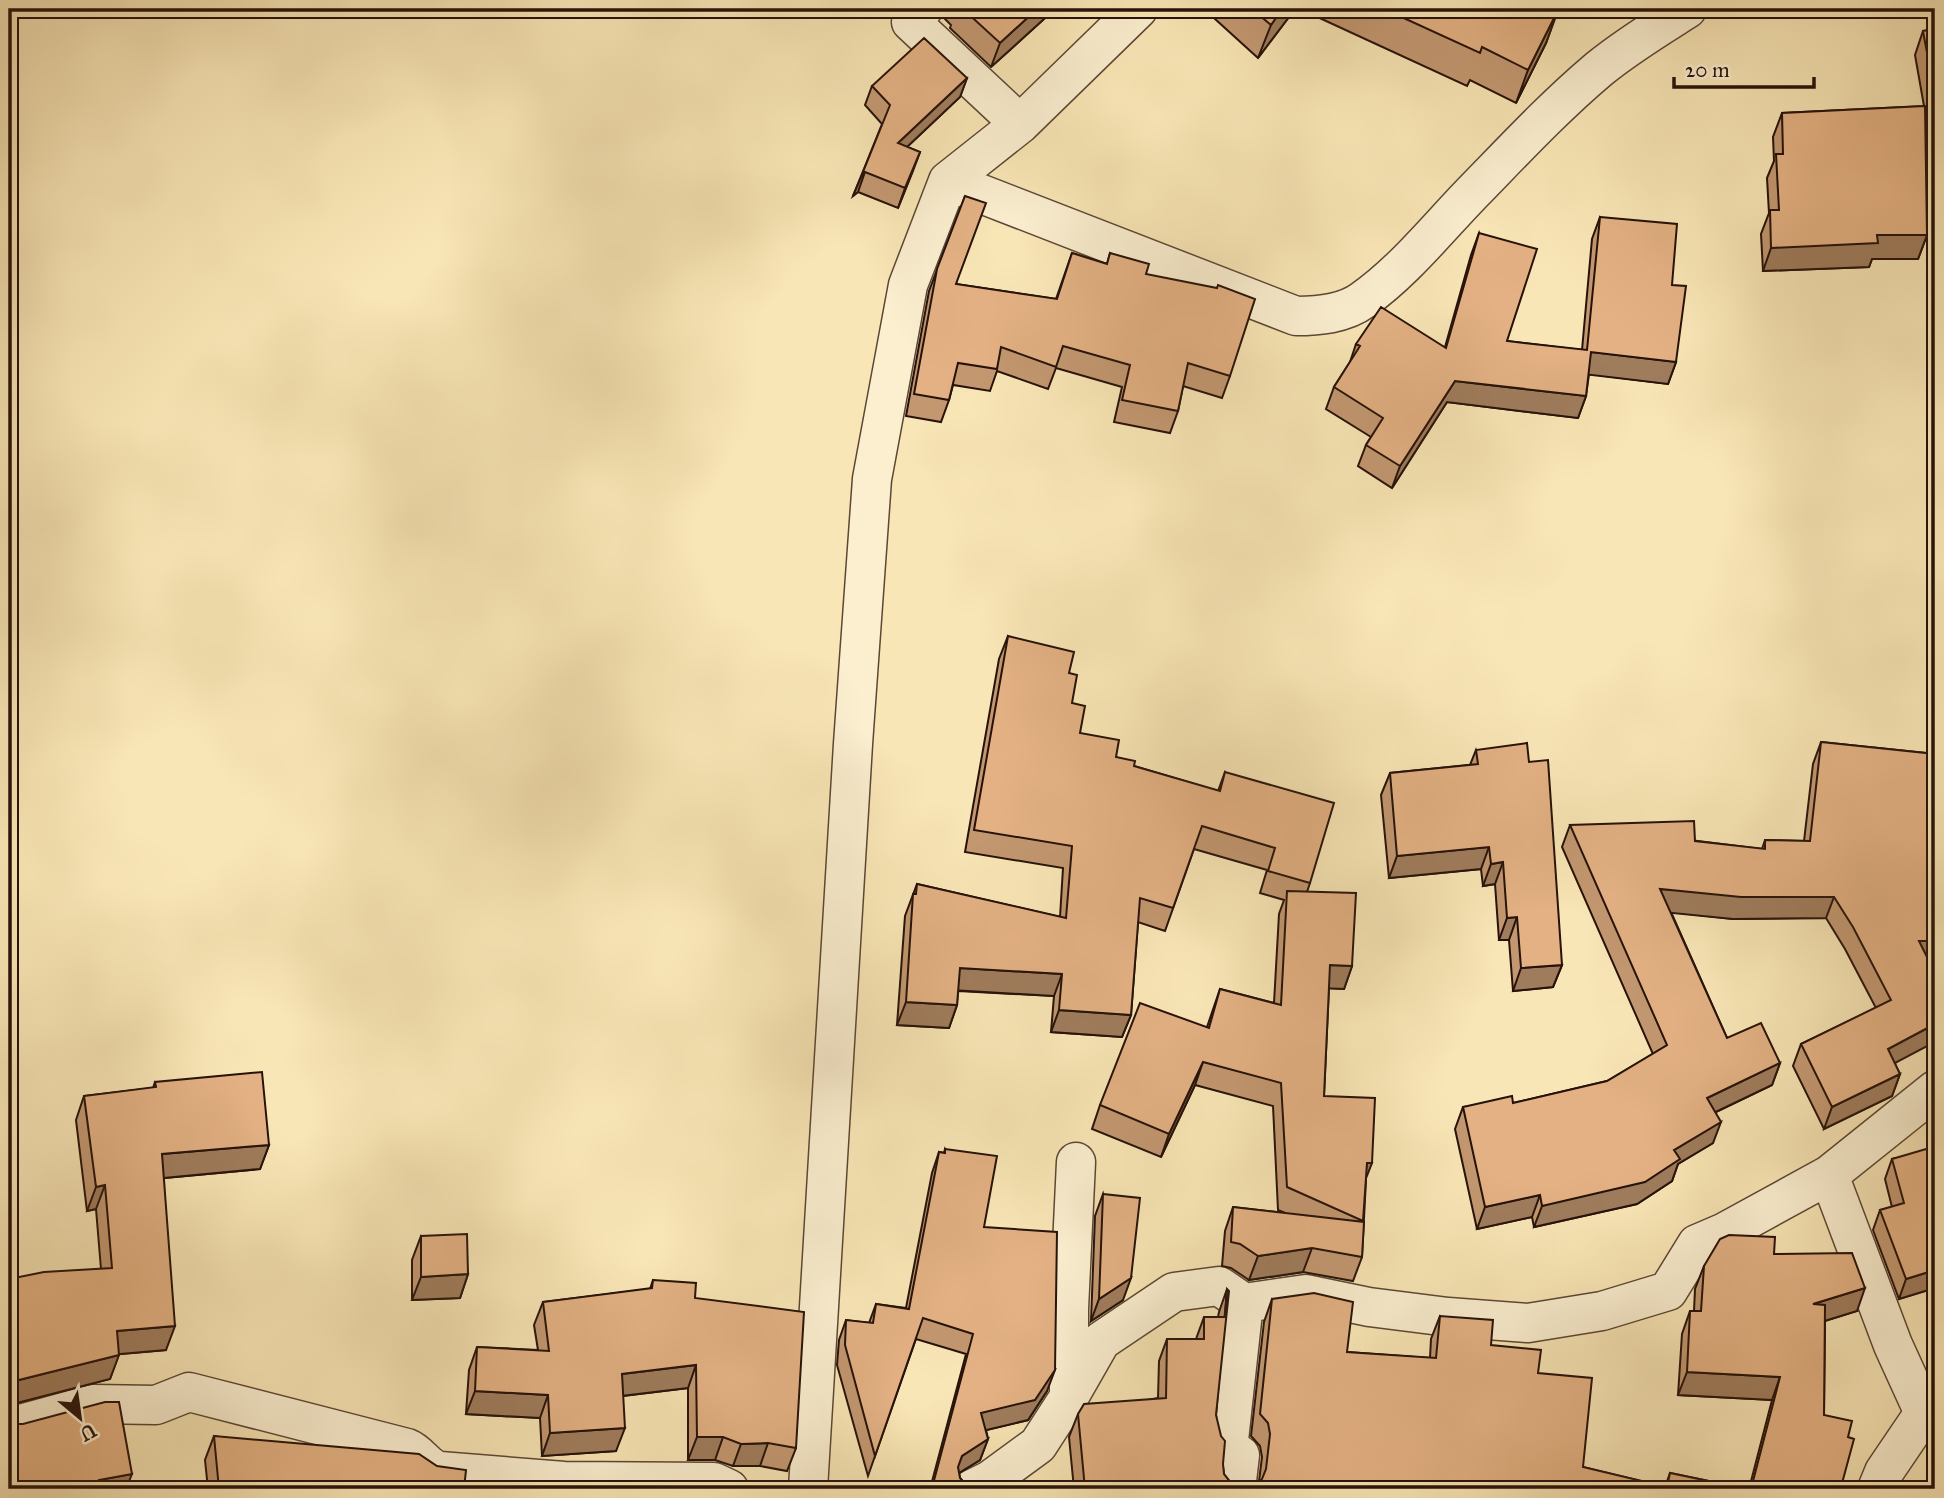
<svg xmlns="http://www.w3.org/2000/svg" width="1944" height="1498" font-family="'IM FELL Great Primer',serif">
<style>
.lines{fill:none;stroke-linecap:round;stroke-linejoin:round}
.minor-casing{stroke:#5b4735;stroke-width:41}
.minor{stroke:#fbefd0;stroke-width:38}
.wall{fill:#c39871;stroke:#26120a;stroke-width:2}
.shaded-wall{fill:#9f7c5c;stroke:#26120a;stroke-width:2}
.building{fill:#e3b183;stroke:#26120a;stroke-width:2}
</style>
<rect width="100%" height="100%" fill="#f9e6b6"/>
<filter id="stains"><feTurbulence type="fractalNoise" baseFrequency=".00286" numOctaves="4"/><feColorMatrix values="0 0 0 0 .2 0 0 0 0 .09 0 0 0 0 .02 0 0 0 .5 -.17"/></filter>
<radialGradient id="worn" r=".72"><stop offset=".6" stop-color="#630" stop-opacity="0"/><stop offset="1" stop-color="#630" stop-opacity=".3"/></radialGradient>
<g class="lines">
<defs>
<path id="minor" d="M923 9 911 22 1020 124
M948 181 1296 316C1318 316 1344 314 1363 300 1404 271 1438 228 1473 192 1514 150 1554 107 1599 69 1627 46 1657 28 1687 9
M1829 1175 1893 1345 1924 1413 1884 1472 1877 1489
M1069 1394V1309L1076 1162
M9 1427 93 1404 156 1405 189 1392 407 1448C420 1453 426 1468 440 1471L564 1481 714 1482 729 1489
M808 1489 853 744 872 479 908 285 948 181 1020 124 1138 9
M972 1489 990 1480 1038 1445 1069 1397 1101 1341 1174 1292 1219 1286 1244 1303 1306 1294 1369 1307 1448 1317 1528 1323 1602 1311 1668 1291 1697 1244 1725 1232 1829 1175 1935 1090
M1236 1489 1240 1455 1233 1451 1229 1440 1244 1303"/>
</defs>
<use href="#minor" class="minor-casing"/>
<use href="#minor" class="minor"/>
</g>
<path class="wall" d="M948 9H1055L991 67 950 28 951 25 945 19Z
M1204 9H1295L1258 58Z
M1300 9H1556L1558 10 1546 43 1516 103 1470 80 1467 86Z
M1935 29V145H1931L1925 111 1927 235 1918 259H1872L1869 267 1763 271 1761 234 1769 213 1767 178 1774 161 1773 137 1782 113 1924 106 1915 55 1923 31Z
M967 78 960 97 907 147 920 152 898 208 858 192 853 196 882 124 865 105 872 86Z
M965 196 956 284 1056 299 1072 253 1107 264 1110 253 1146 274 1230 376 1222 398 1183 386 1178 411 1170 433 1114 422 1122 387 1056 368 1048 389 997 371 990 391 953 385 949 400 941 422 906 416 929 291Z
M1600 217 1672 285 1676 362 1668 384 1589 374 1586 396 1578 418 1447 402 1392 488 1358 466 1366 445 1371 437 1326 409 1334 387 1350 362 1356 344 1445 347 1471 255 1479 233 1507 341 1582 350 1592 239Z
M1008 636 1069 673 1072 703 1080 733 1116 757 1134 766 1218 791 1225 772 1310 883 1307 892 1352 966 1344 989 1329 988 1324 1096 1366 1180 1362 1257 1353 1281 1303 1272 1249 1280 1231 1268 1222 1266 1225 1231 1233 1207 1285 1213 1278 1210 1273 1106 1195 1085 1161 1157 1092 1129 1100 1105 1207 1027 1220 989 1274 1003 1279 914 1284 900 1260 893 1267 870 1194 849 1165 931 1138 922 1131 1015 1122 1037 1051 1032 1054 996 958 991 957 1005 949 1028 897 1025 905 916 917 884 1060 917 1063 868 965 852 999 659Z
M1821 742 1935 754V963H1930L1895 1064 1900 1074 1892 1096 1824 1129 1793 1066 1801 1044 1876 1008 1845 949 1826 918 1733 919 1671 912 1727 1038 1780 1063 1772 1085 1716 1112 1713 1143 1678 1164 1672 1181 1637 1204 1534 1227 1532 1217 1477 1229 1455 1129 1463 1107 1513 1103 1607 1081 1653 1054 1562 847 1570 825 1762 849 1765 840 1804 841 1813 764Z
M1476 750 1562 965 1553 987 1513 991 1509 940H1499L1495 884 1483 886 1481 869 1389 878 1381 795 1390 773 1470 765Z
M155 1082 269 1145 260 1169 164 1178 166 1350 119 1354 110 1379 9 1405V1279L101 1269 96 1209 87 1211 76 1120 84 1096 153 1088Z
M945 1149 984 1227 1047 1391 1028 1420 986 1430 988 1439 980 1460 959 1473 960 1478 968 1487 975 1489H930L966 1354 916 1339 868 1476 837 1365 839 1340 846 1320 869 1323 876 1304 906 1308 932 1173 939 1152 944 1153Z
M1935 1152V1288L1899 1299 1873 1230 1880 1210 1892 1207 1885 1179 1892 1159Z
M1103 1194 1123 1300 1091 1321 1095 1216Z
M421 1236 468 1274 460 1298 412 1300V1260Z
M1774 1254 1857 1311 1825 1321 1824 1415 1848 1437 1841 1487 1844 1489H1749L1772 1400 1678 1395 1682 1334 1690 1311H1694L1695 1289 1704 1266Z
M653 1280 695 1298 796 1448 787 1471 760 1466H733L715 1460H688V1388L623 1396 616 1451 542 1456 540 1418 466 1414 469 1370 477 1347 538 1350 534 1325 543 1302 650 1289Z
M1227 1289 1216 1415 1224 1474 1231 1483 1241 1488 1254 1486 1259 1481 1262 1457 1260 1446 1251 1436 1264 1322 1272 1299 1347 1352 1430 1358 1431 1339 1440 1316 1538 1373 1583 1467 1665 1487 1670 1473 1747 1489H1074L1069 1437 1078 1414 1158 1398 1159 1361 1167 1339H1196L1204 1317H1218L1219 1312Z
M214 1436 464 1489H208L205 1460Z"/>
<path class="shaded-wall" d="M1037 9H1055L991 67 1000 43Z
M1282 9H1295L1258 58 1271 25Z
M1558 10 1546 43 1516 103 1528 70Z
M967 78 960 97 891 162 898 143Z
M1935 134V145H1931Z
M920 152 913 171 898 208 905 188Z
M865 172 858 192 853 196 861 177Z
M1877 235H1927L1918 259H1872L1869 267 1763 271 1771 248Z
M1591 352 1676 362 1668 384 1583 374Z
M1455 381 1586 396 1578 418 1447 402 1392 488 1400 466Z
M1489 847 1481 869 1389 878 1397 856Z
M1503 862 1495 884 1483 886 1491 864Z
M1660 889 1834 897 1826 918 1733 919 1652 911Z
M1517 917 1509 940H1499L1507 918Z
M1919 941H1935V963H1911Z
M1330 965 1352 966 1344 989 1321 988Z
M1562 965 1553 987 1513 991 1521 968Z
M960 968 1062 974 1054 996 951 990Z
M906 1002 957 1005 949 1028 897 1025Z
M1059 1010 1131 1015 1122 1037 1051 1032Z
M1935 1024V1042L1880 1071 1888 1049Z
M1203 1062 1195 1085 1161 1157 1169 1134Z
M1780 1063 1772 1085 1699 1120 1707 1098Z
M1900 1074 1892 1096 1824 1129 1832 1107Z
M1721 1122 1713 1143 1678 1164 1672 1181 1637 1204 1534 1227 1542 1206 1674 1150Z
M269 1145 260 1169 153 1179 162 1154Z
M1367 1163H1372L1363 1186Z
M105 1185 96 1209 87 1211 96 1187Z
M1540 1195 1532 1217 1477 1229 1485 1207Z
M1312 1248 1303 1272 1249 1280 1258 1256Z
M1935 1270V1288L1899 1299 1906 1279Z
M468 1274 460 1298 412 1300 421 1277Z
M1131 1278 1123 1300 1091 1321 1099 1299Z
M1865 1288 1857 1311 1805 1327 1813 1304Z
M175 1326 166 1350 109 1355 117 1331Z
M119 1355 110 1379 9 1405V1384L11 1382Z
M696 1365 688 1388 613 1397 622 1374Z
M1055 1370 1047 1391 1028 1420 974 1433 981 1413Z
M1687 1372 1780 1377 1772 1400 1678 1395Z
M475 1391 548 1395 540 1418 466 1414Z
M625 1428 616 1451 542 1456 550 1433Z
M697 1437H723L715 1460H688Z
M988 1439 980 1460 954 1476 962 1456Z
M768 1443 760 1466H733L741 1444Z
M132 1474 126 1489H96L99 1480Z"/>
<path class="building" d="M963 9H1037L1000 43Z
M1252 9H1282L1271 25Z
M1384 9H1556L1558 10 1528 70 1482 47 1480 53Z
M1935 29V96L1923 31Z
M924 38 967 78 898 143 920 152 905 188 865 172 861 177 890 105 872 86Z
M1925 106 1927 235H1877L1878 243 1771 248 1770 210H1779L1776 154H1783L1782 113Z
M965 196 986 203 956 284 1057 299 1072 253 1107 264 1110 253 1149 264 1146 274 1217 288 1218 285 1255 299 1230 376 1188 363 1178 411 1122 400 1130 365 1063 346 1056 367 1001 347 997 369 958 363 949 400 914 394 937 269Z
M1600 217 1677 224 1672 285 1686 286 1676 362 1591 352 1586 396 1455 381 1400 466 1366 445 1383 418 1334 387 1360 346 1356 344 1381 307 1446 348 1479 233 1537 249 1507 341 1587 350Z
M1008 636 1074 652 1069 673 1077 675 1072 703 1085 706 1080 733 1119 740 1116 757 1135 761 1134 766 1220 791 1225 772 1334 803 1310 883 1268 871 1275 848 1202 826 1173 908 1140 898 1131 1015 1059 1010 1062 974 960 968 957 1005 906 1002 913 894H916L917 884 1066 918 1072 846 974 830Z
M1821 742 1935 754V941H1919L1935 973V1024L1888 1049 1900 1074 1832 1107 1801 1044 1891 1000 1853 927 1834 897H1741L1660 889 1727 1038 1761 1023 1780 1063 1707 1098 1721 1122 1674 1150 1680 1159 1645 1182 1542 1206 1540 1195 1485 1207 1463 1107 1512 1096 1513 1103 1607 1081 1667 1045 1570 825 1694 821 1695 841 1765 849V840L1810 841Z
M1527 743 1529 762 1548 760 1562 965 1521 968 1517 917 1507 918 1503 862 1491 864 1489 847 1397 856 1390 773 1478 764 1476 750Z
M1287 891 1356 893 1352 966 1330 965 1324 1096 1375 1098 1372 1163H1367L1363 1221 1287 1187 1281 1083 1203 1062 1169 1134 1100 1105 1140 1003 1209 1028 1220 989 1281 1005Z
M262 1072 269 1145 162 1154 175 1326 117 1331 119 1355 11 1382 9 1384V1279L44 1272 112 1268 105 1185 96 1187 84 1096 156 1087 155 1082Z
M1933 1147 1935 1152V1270L1906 1279 1880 1210 1904 1203 1892 1159Z
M945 1149 997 1156 984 1227 1057 1232 1055 1370 1035 1400 981 1413 988 1439 962 1456 958 1467 960 1478 968 1487 975 1489H932V1488L973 1334 923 1318 875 1456 845 1345 846 1320 873 1323 876 1304 909 1309 939 1152 945 1153Z
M1103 1194 1140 1198 1131 1278 1099 1299Z
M1233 1207 1364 1222 1362 1257 1312 1248 1258 1256 1240 1244 1231 1242Z
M467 1234 468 1274 421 1277V1236Z
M1729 1235 1775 1237 1774 1254 1852 1253 1865 1288 1813 1304 1825 1305 1824 1415 1852 1421 1848 1437 1854 1439 1841 1487H1844V1489H1751L1780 1377 1687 1372 1690 1311H1701L1704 1266 1720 1239Z
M653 1280 696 1283 695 1298 804 1312 796 1448 768 1443 741 1444 723 1437H697L696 1365 622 1374 625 1428 550 1433 548 1395 475 1391 477 1347 549 1351 543 1302 652 1288Z
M1227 1289 1229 1291 1216 1415 1221 1436 1225 1441 1223 1464 1224 1474 1231 1483 1241 1488 1254 1486 1262 1479 1266 1469 1270 1434 1268 1423 1260 1414 1272 1299 1314 1293 1353 1302 1347 1352 1436 1358 1440 1316 1493 1320 1491 1345 1541 1350 1538 1373 1592 1378 1583 1467 1667 1487 1670 1473 1747 1489H1085L1078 1414 1084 1404 1166 1398 1167 1339H1204V1317H1225Z
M105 1402H119L132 1474 99 1480 101 1489H9V1422L13 1424H23Z
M214 1436 419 1454 437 1466 466 1470 464 1489H219Z
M995 1485 997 1489H982Z"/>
<rect width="1944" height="1498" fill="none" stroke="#f9e6b6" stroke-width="35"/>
<rect x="10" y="10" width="1923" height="1477" fill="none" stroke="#26120a" stroke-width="3.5"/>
<rect x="18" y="18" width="1909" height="1463" fill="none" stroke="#26120a" stroke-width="2"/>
<g transform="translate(80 1418) rotate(151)" stroke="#fbefd0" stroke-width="5" paint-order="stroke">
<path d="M0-5L12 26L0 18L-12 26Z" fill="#26120a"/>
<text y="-10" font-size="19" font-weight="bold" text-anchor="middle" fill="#26120a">U</text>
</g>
<path d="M1674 77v10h140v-10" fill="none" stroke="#26120a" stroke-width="3.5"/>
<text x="1685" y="77" font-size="21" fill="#26120a" stroke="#fbefd0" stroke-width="5" paint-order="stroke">20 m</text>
<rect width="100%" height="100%" filter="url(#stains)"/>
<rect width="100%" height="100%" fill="url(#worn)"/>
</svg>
